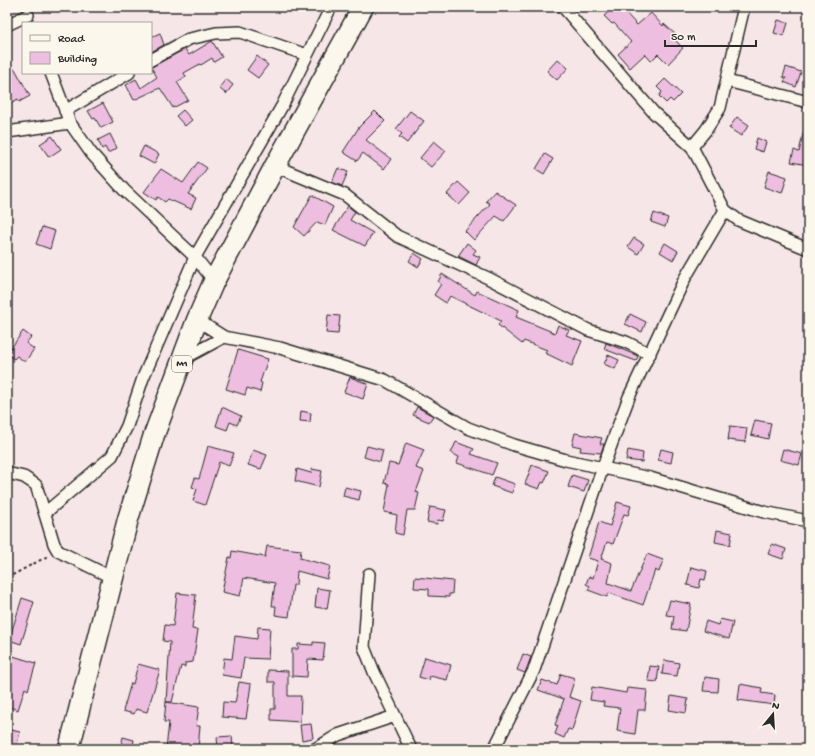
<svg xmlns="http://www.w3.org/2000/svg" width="815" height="756" font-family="'Gochi Hand',sans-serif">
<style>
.building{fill:#edbee0;stroke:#2b2b2b}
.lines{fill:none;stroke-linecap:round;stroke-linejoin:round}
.street-casing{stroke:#2b2b2b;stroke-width:14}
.highway-casing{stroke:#2b2b2b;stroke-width:23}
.path{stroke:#2b2b2b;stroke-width:2;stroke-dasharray:3 3;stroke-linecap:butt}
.street{stroke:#fbf7ec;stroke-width:11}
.highway{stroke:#fbf7ec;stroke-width:20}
.labels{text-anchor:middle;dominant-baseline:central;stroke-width:3;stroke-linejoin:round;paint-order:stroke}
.shield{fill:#fbf7ec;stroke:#696865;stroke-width:1}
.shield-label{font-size:10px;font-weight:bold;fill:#2b2b2b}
</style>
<rect width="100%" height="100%" fill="#f7e6e8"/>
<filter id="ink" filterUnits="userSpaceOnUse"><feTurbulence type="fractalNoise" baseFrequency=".025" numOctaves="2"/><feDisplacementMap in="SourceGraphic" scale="8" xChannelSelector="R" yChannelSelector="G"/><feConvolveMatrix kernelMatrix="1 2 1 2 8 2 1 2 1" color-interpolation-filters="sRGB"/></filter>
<g filter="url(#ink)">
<path class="building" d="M614 7H620L637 25 651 13 663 26 664 24 676 35 673 38 683 48 668 64 658 54 651 61 645 54 630 68 618 54 631 42 614 23 612 24 604 16Z
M778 20 788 23 784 36 774 33Z
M160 33 164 45 151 52V37Z
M212 41 222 57 214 62 212 58 201 65 200 64 184 73 186 77 177 82 188 100 173 108 160 88 134 100 126 85 136 79 141 88 157 77 151 67 185 49 189 55Z
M257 56 268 65 258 78 247 70Z
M558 59 568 68 557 80 547 71Z
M786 67 801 72 796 87 784 82 786 78 783 77Z
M15 69 30 96 19 102 18 99 7 105V87L11 85 7 78V74Z
M226 79 233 85 226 94 219 88Z
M665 79 681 94 673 102 670 99 666 103 659 96 662 92 657 87Z
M103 103 113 122 101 128 95 118 93 119 88 111Z
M183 110 192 120 185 126 176 116Z
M375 111 385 121 366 140 391 159 384 169 363 153 357 161 343 152 359 127Z
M410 111 424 121 407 143 399 137 402 134 396 129Z
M737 117 749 125 741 136 729 128Z
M804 130H808V165L791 162 794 150 799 152Z
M110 134 117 148 108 153 105 147 102 149 98 140Z
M52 136 61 149 49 157 40 144Z
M757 138 766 142 763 152 754 149Z
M434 141 446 151 431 167 420 158Z
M144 146 159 154 154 164 139 156Z
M545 154 553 159 544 174 536 169Z
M198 162 207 168 188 194 196 198 191 209 168 199 165 202 158 197 156 200 144 192 161 169 183 183Z
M338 168 348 172 342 186 332 182Z
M769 171 787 177 782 193 764 187Z
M458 182 470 193 459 205 447 194Z
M495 191 516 205 504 221 496 216 474 240 465 231 490 204 486 201Z
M312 195 333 207 325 225 317 222 304 236 294 227Z
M348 206 355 212 350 220 373 233 365 246 333 230Z
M654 213 668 218 665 227 651 222Z
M42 227 55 231 50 249 36 244Z
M634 238 644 244 638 254 628 247Z
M467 243 476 250 473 254 480 257 476 265 458 256Z
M665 243 678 251 673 260 660 252Z
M414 253 423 259 418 267 409 261Z
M442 274 475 295 477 291 519 310 516 317 555 333 558 325 569 330 566 335 582 341 572 366 545 353 547 350 524 341 522 344 498 325 501 321 450 296 446 303 434 295 441 284 438 282Z
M630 314 646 322 642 332 625 324Z
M328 315 340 316 338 334 326 333Z
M23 331 31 337 26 343 34 349 25 362 17 356 14 359 7 354Z
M606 343 638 356 636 361 604 349Z
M238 350 268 359 260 382 262 383 260 392 247 388 245 395 226 389Z
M608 355 619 360 615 369 604 364Z
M350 377 368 384 363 399 344 392Z
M222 407 241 416 237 425 230 422 227 430 216 426Z
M417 407 433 416 429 422 413 415Z
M301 411 311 413 310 422 300 421Z
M755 420 771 423 768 439 751 435Z
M730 426 747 428 745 442 728 440Z
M575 433 602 438 600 444H604L601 453 580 451 581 447 572 445Z
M456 442 474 449 471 454 497 463 492 475 457 463 459 457 451 453Z
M406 443 424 450 416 468 424 471 416 492 419 493 415 510H407L403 535 395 533 397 515 384 512 389 484 384 483 389 463 398 465Z
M208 446 234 453 229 466 219 462 205 505 193 501 197 489 192 487 195 478 199 479Z
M367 446 383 450 380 462 364 457Z
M661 449 673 452 671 463 658 460Z
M783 449 802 454 799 465 780 460Z
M253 450 267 455 261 469 248 465Z
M628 450 643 453 642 462 626 460Z
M532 465 549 471 544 483 542 482 539 489 525 484Z
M297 469 311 473 312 469 322 471 319 487 295 481Z
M572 475 588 480 584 492 568 487Z
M495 477 515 484 512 493 492 486Z
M345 487 361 491 359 500 343 496Z
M617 502 631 506 628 515 624 514 613 544 607 542 601 559 612 563 608 583 631 591 647 554 663 560 659 572 655 570 643 605 609 593 607 597 588 590 590 586 586 584 589 576 593 578 598 561 588 558 599 522 610 526Z
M430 507 446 510 443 521 438 520 437 524 427 522Z
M717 530 732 533 730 545 715 542Z
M772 544 786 549 783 559 768 554Z
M267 546 301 550 300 558 330 566 327 579 297 571 296 585H293L289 617 275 615 276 606H272L275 583 244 578 240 596 222 592 229 557 231 558 232 551 265 557Z
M691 567 707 571 705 580 701 579 699 588 687 585Z
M415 577 453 581 452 594H449V597L429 596V589L414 588Z
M317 588 330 590 327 609 315 607Z
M177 593 196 595 192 629 198 630 193 662 185 663V667L181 666 172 702H166L170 642 163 641 165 625 173 626Z
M22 598 34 602 21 644 9 640Z
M670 600 691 604 686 631 672 629 674 616 666 615Z
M720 619 733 622 729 639 703 631 706 621 718 625Z
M258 627 270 628 268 659 244 658 241 678 222 675 224 658 232 659 235 636 257 639Z
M313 642 325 643 323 660 308 659 307 677 292 676V649H298V644L313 645Z
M523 654 531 657 525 673 517 670Z
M13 656 36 663 28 690 25 688 18 710 7 706 12 685 7 683V678Z
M425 657 451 665 447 680 430 676 429 680 419 677Z
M664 660 679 663 677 676 662 674Z
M138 664 160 670 147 712 136 709 134 714 123 711 131 683 133 684Z
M650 666 659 667 657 682 648 681Z
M268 670 288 671V696H301L300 722 271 720V709H275V682H268Z
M561 674 575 678 569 697 581 701 572 730 568 729 564 738 555 734 558 726 555 725 564 699 538 690 542 680 557 685Z
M705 677 719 679 718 692 703 691Z
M239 682 251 684 246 719 222 717 223 702 235 703Z
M740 684 762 688 761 693 775 695 774 705 738 700Z
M592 687 626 693 627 688 647 690 645 710H638L635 734 617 731 620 708 603 706 604 702 590 700Z
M671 696 688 699 686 713 669 710Z
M166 702 199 707 196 726H200L198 749H166L169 722H164Z
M311 724 313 738 302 740 300 725Z
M7 729 20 732 16 749H7Z
M232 736 233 749H218L217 737Z
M123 737 134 740 132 749H120Z"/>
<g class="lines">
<defs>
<path id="street" d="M563 7 654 113 692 147 725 210 738 220 808 249
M7 25 28 15
M151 60 189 39 216 33 240 32 307 55
M51 73 70 123 91 153 124 190 195 257 214 281
M727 81 808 102
M65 111 129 73
M7 132 70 123
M692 147 706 130 720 108 744 7
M275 166 345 195 397 236 488 278 588 330 626 342 650 354
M197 320 224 337 280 348 385 380 468 428 514 445 566 460 650 478 764 512 808 521
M185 358 224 337
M7 473 24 477 36 485 54 544 58 551 113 578
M45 513 112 456 127 426 143 378 195 257 282 106 331 7
M369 574 364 647 374 672 411 749
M315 749 338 735 395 716
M494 749 534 670 603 467 629 397 685 278 725 210"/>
<path id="highway" d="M69 749 128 519 154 435 197 320 214 281 275 166 363 7"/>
</defs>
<use href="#street" class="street-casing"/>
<use href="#highway" class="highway-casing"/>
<path class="path" d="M7 578 48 556"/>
<use href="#street" class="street"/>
<use href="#highway" class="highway"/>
</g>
</g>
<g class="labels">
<rect class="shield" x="172" y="356" width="20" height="16" rx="3"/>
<g class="shield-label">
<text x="182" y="364">M1</text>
</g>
</g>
<rect width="815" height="756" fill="none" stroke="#fbf7ec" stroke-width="24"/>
<rect x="12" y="12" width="791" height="732" fill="none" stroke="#2b2b2b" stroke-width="1.5" filter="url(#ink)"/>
<rect x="22" y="22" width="130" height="52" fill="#fbf7ec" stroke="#a8a59f"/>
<rect x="30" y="35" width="20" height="6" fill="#fbf7ec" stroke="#a8a59f"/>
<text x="58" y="42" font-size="12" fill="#2b2b2b">Road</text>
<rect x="30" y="52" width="20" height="12" fill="#edbee0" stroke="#a8a59f"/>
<text x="58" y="62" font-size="12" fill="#2b2b2b">Building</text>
<g transform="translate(773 714) rotate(18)" stroke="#fbf7ec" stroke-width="3" paint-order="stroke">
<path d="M0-3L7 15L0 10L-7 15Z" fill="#2b2b2b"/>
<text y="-6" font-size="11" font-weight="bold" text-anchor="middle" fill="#2b2b2b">N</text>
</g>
<path d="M665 40v6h91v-6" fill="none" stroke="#2b2b2b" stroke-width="2"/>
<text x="671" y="40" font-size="12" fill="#2b2b2b" stroke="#fbf7ec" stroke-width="3" paint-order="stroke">50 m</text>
</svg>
